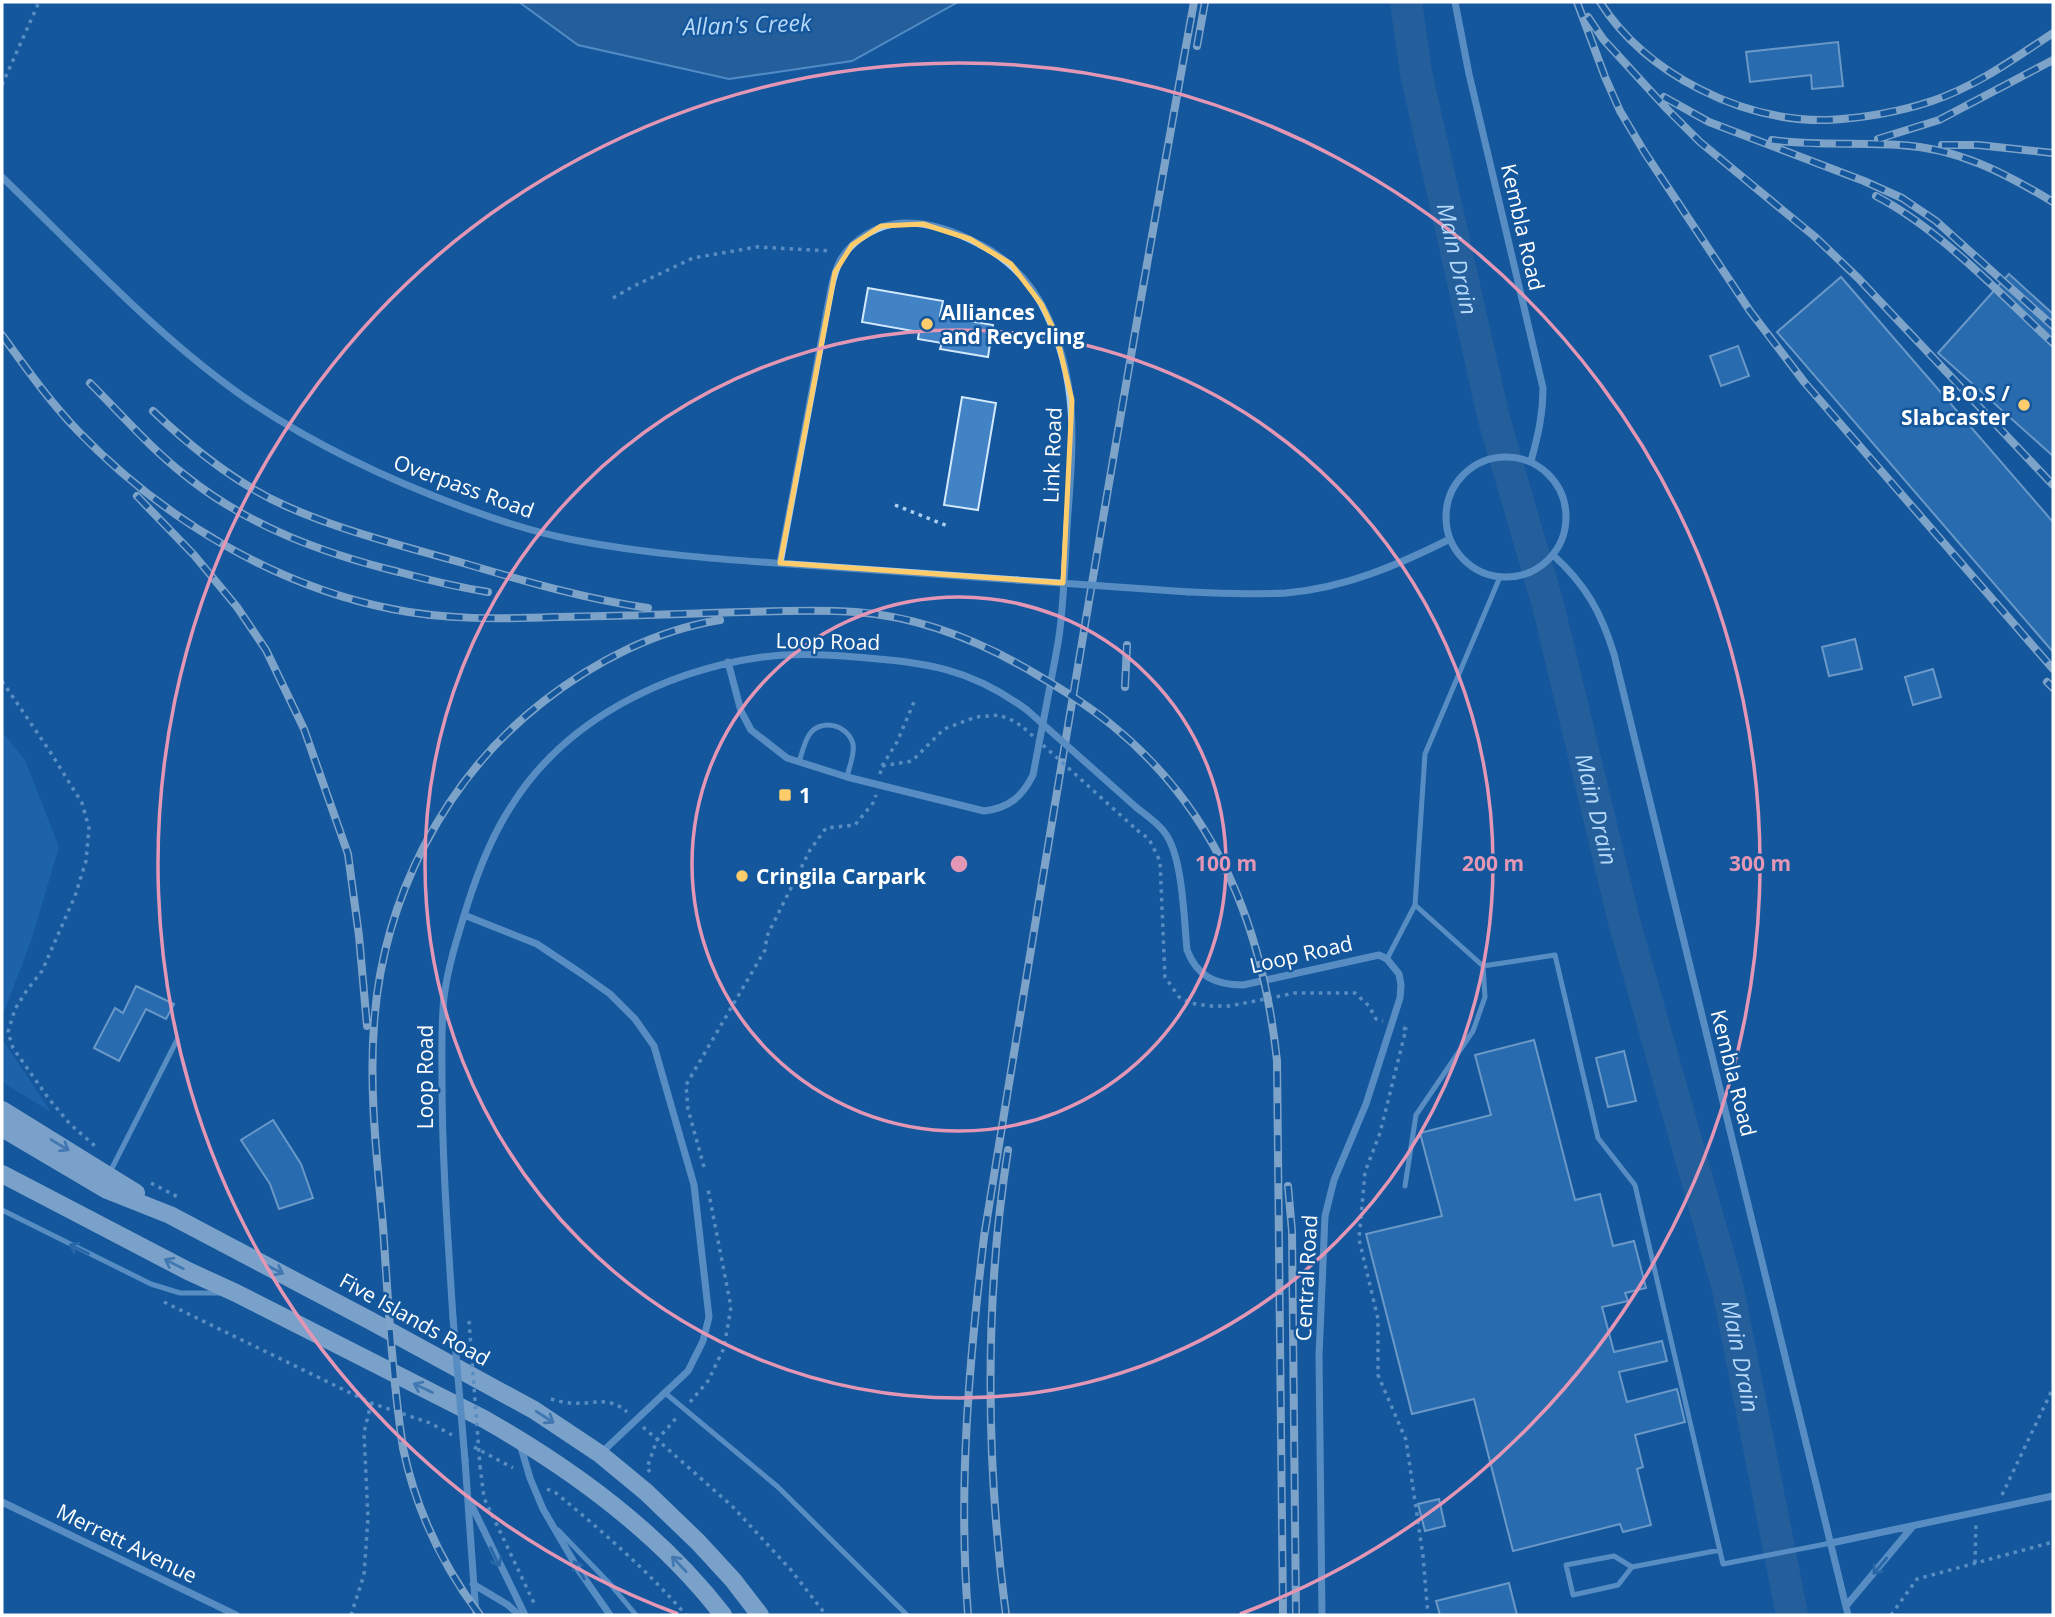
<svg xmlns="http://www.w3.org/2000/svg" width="2055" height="1617" font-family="'Open Sans',sans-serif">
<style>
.green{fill:#2772ba}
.water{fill:#38699b;stroke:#9ccbf6;stroke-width:2}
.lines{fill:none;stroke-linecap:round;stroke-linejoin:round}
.river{stroke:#38699b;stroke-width:32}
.building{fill:#4183c5;stroke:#d2e8fd;stroke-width:2}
.path{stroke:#aacff3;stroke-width:3.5;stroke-dasharray:3.5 5;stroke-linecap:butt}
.lane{stroke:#aacff3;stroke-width:5}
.street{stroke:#aacff3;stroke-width:7}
.primary{stroke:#f6faff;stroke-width:18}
.rail-casing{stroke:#fff;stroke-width:8}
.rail{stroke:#14579c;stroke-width:5;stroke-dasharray:16;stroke-linecap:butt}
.path-bridge{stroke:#aacff3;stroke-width:3.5;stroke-dasharray:3.5 5;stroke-linecap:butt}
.street-bridge{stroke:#aacff3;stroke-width:7}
.oneway{stroke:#7aa0c9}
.oneway2{stroke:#417bb6}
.marked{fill:none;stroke:#ffcc6c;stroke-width:5;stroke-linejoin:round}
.ring{fill:none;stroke:#e497b5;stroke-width:3.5}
.poi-dot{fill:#ffcc6c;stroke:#14579c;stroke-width:2.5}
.labels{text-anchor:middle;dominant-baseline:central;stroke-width:5;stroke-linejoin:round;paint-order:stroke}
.street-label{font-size:21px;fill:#fff;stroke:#14579c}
.poi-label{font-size:21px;font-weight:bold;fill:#fff;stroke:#14579c;text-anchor:start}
.water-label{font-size:23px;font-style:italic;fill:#b6d9fa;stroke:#14579c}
.centre{fill:#e497b5;stroke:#14579c;stroke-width:3.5}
.ring-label{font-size:21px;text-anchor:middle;font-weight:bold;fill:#e497b5;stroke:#14579c;stroke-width:5;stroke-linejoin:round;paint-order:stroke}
</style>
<rect width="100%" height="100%" fill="#14579c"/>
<path class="green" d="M2 732 25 760 59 847 31 941 2 1017Z
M2 1039 51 1112 2 1082Z"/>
<path class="water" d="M519 2H958L852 61 729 79 578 45Z"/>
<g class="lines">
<path class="river" id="s1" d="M1406 2 1416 73 1494 419 1548 605 1624 921 1728 1289 1792 1615"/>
</g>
<path class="building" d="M1838 42 1843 86 1812 89 1811 75 1750 82 1746 52Z
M2009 274 2053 314V456L1938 353Z
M1841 277 2053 522V652L1777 332Z
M868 288 943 301 940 316 993 325 988 357 940 349 942 343 918 339 919 332 862 322Z
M1738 346 1749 376 1721 386 1710 356Z
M962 397 996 403 978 510 944 505Z
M1855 639 1862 669 1829 676 1822 647Z
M1933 669 1941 697 1913 705 1905 677Z
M136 986 174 1004 166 1019 146 1009 119 1061 94 1048 115 1008 123 1013Z
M1534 1040 1575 1200 1600 1194 1613 1246 1634 1241 1646 1288 1625 1293 1628 1301 1602 1307 1614 1352 1662 1341 1667 1361 1619 1372 1627 1402 1677 1389 1685 1422 1635 1435 1643 1467 1637 1469 1651 1525 1623 1532 1620 1524 1513 1551 1474 1399 1412 1414 1366 1234 1442 1216 1420 1133 1491 1115 1475 1055Z
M1624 1051 1636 1101 1608 1107 1596 1058Z
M273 1120 301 1164 313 1198 279 1209 270 1184 241 1140Z
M1439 1499 1445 1526 1425 1531 1418 1504Z
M1509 1583 1517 1615H1440L1436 1601Z"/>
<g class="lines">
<path class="path" d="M2 85 39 2
M613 298 634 286 693 258 757 247 831 251
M895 505 950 527
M2 681 49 750 82 803 89 828 86 861 75 896 42 971 27 990 15 1009 8 1032 13 1048 49 1099 70 1124 95 1146
M882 766 897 742 914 702
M880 774 882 766 912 761 944 729 976 717 999 715 1014 721 1024 728
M1137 830 1149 839 1160 861 1165 977 1179 997 1190 1003 1209 1006H1230L1295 993H1355L1369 1006 1376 1019 1383 1021
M1403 1028 1406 1029 1380 1133 1365 1172 1359 1239 1378 1319V1375L1406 1440 1423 1556 1428 1615
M704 1167 688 1109 686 1085 765 950 767 936 810 850 826 828 855 825 873 803 876 795
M151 1183 178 1197
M164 1302 371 1403 430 1423 452 1435
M551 1399C558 1401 566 1403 573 1403 594 1405 608 1395 627 1412
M690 1402 708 1381 724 1348 731 1307 708 1189
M643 1427 733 1507 791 1570 826 1615
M474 1447 513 1468
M480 1466 484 1498 534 1603
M650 1472 647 1468 657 1440 678 1416
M547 1489 556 1493C602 1531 647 1570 686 1615
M2002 1495 2053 1388
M1975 1563 1976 1523
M351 1615 364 1575 368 1518 364 1433 371 1403
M1891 1615 1917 1579 2053 1542"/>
<path class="lane" d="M799 762C802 753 804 743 809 735 820 718 848 724 853 744 855 754 849 767 847 777
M1415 905 1483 966 1555 955 1598 1138 1635 1185 1723 1564 1831 1543
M1387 959 1415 905 1425 754 1500 577
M110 1172 177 1040
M1405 1186 1416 1115 1473 1031 1485 997 1483 966
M2 1210 151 1284 180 1293H222
M664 1392 778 1487 907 1615
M558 1530 611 1585 636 1615
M1632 1567 1614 1556 1566 1565 1573 1595 1618 1585 1632 1567 1720 1550"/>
<path class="street" d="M1455 2 1469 74 1543 388C1543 414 1538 436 1531 461
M2 177C82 254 159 339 251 402 318 447 389 480 465 508 500 521 537 533 574 540 647 554 716 559 789 564 865 569 941 575 1017 580
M1446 517a60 60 0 1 1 120 0a60 60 0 1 1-120 0Z
M1553 555C1586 585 1601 612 1614 654L1848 1615
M1189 592C1221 593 1254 595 1286 593 1345 588 1398 565 1450 539
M728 662 741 711 751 730 787 758 847 777 984 811C1009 808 1022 797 1033 775 1039 744 1045 712 1051 681 1054 664 1058 646 1060 629 1064 595 1065 562 1067 528 1072 451 1081 388 1047 315 1032 283 1011 260 979 244 957 232 929 222 903 223 879 224 854 238 841 259 836 268 833 279 831 289L780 563
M1137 808C1147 816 1158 823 1165 833 1183 857 1184 920 1187 950 1197 976 1215 985 1243 985L1379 955 1387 959 1399 974 1401 985 1400 998 1366 1104 1334 1180 1325 1216 1319 1356 1322 1615
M464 915 537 944 582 974 610 994 635 1019 654 1046 694 1185 709 1317 703 1341 688 1371 600 1454
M453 1318C448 1239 442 1160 442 1080 442 1053 441 1025 444 997 448 966 458 935 467 906 478 871 492 835 512 805 566 719 665 671 762 657 794 653 824 654 856 657 925 662 970 668 1027 710
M520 1444 530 1478 543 1509 578 1569 610 1615
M465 1460 476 1615
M2 1502 236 1615
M471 1504 525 1615
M1831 1543 2053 1496
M473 1584 508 1605 519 1615
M1846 1606 1913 1526"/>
<path class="primary" d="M2 1110 136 1193
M2 1128 107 1190 170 1215 371 1321 534 1410 600 1454 646 1492 698 1542 733 1580 760 1615
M2 1174 188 1271 236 1293 484 1419C574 1470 660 1533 723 1615"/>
<defs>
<path id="rail" d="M1577 2 1605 77 1620 111 1645 153 1750 311 1805 383 2053 669
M1600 2C1646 74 1742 122 1828 120 1863 118 1899 112 1932 101 1977 86 2015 58 2053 33
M1588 17 1603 39 1667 109 1700 142 1814 236 1858 278 2053 485
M1197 46 1205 2
M1664 97 1709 122 1864 181 1902 198 1936 221 2053 326
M1878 139 1939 120 2053 60
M1772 140C1815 146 1857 142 1900 145 1957 148 2005 173 2053 202
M1942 145H1978L2053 153
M1876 196C1941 230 1999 293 2053 343
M2 335C26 368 50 402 78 431 162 518 273 585 392 609 446 620 500 619 555 617 606 616 658 615 710 613 758 612 807 609 856 612 922 617 983 642 1039 676 1065 691 1090 707 1113 726 1218 812 1263 929 1277 1061L1283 1615
M90 383C121 414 151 449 186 476 248 526 322 553 399 572 428 580 457 587 488 592
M153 411C192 448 236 484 286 506 342 531 403 546 463 563 524 581 585 599 648 608
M137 496 194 555 237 607 266 650 304 729 348 854 359 936 367 1026
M2047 682 2053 688
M1125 687 1127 645
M1288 1186 1292 1231 1296 1615
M480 1615C442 1565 416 1510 403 1448 392 1375 388 1300 383 1226 377 1159 369 1092 374 1025 382 901 444 778 544 701 594 662 656 630 720 620
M968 1615C958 1488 969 1363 984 1237 1051 825 1119 412 1194 2
M1006 1615C986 1465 984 1301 1008 1150"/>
</defs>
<use href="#rail" class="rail-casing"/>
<use href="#rail" class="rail"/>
<path class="path-bridge" d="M1024 728 1137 830
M469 1321 480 1466"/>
<path class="street-bridge" d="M1017 580 1189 592
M1027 710 1137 808
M453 1318 465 1460"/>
</g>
<defs><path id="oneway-shaft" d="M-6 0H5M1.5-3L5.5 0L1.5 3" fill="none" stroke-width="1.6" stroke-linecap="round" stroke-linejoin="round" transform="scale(1.75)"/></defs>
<g class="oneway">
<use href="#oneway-shaft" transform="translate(60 1145) rotate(31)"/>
<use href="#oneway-shaft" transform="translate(174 1264) rotate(-153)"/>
<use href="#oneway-shaft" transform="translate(274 1269) rotate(27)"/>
<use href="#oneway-shaft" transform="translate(423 1388) rotate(-154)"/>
<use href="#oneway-shaft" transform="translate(545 1417) rotate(33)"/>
<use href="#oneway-shaft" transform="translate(679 1564) rotate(-133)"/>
</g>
<g class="oneway2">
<use href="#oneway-shaft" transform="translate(79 1249) rotate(-154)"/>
<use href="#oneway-shaft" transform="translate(495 1557) rotate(64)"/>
<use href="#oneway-shaft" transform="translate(1880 1566) rotate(130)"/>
<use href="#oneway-shaft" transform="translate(579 1570) rotate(-121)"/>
</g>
<path d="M0 0H2055V1617H0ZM923 224 970 239 1011 264 1042 305 1057 337 1072 400 1063 583 780 563 835 272 852 245 881 226Z" fill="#14579c" fill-opacity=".55" fill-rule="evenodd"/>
<path class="marked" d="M923 224 970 239 1011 264 1042 305 1057 337 1072 400 1063 583 780 563 835 272 852 245 881 226Z"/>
<g class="ring">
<circle cx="959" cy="864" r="267"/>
<circle cx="959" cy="864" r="534"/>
<path d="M678 1614A801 801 0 1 1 1240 1614"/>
</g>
<g class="poi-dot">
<circle cx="927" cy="324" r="7"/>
<circle cx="2024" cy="405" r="7"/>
<rect x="778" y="788" width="14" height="14" rx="3.5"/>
<circle cx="742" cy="876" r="7"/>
</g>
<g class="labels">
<g class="street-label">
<text transform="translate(1523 227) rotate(77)">Kembla Road</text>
<text transform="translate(1052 455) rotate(-88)">Link Road</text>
<text transform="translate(464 486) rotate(20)">Overpass Road</text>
<text transform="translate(828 641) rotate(1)">Loop Road</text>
<text transform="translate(1301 954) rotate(-13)">Loop Road</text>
<text transform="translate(1734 1073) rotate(76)">Kembla Road</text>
<text transform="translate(425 1077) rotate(-90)">Loop Road</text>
<text transform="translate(1306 1278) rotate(-87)">Central Road</text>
<text transform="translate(415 1319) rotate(29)">Five Islands Road</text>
<text transform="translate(127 1543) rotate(26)">Merrett Avenue</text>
</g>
<g class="poi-label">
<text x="941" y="312">Alliances<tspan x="941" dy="24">and Recycling</tspan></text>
<text x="2010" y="393" text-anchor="end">B.O.S /<tspan x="2010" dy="24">Slabcaster</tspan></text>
<text x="799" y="795">1</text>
<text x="756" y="876">Cringila Carpark</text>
</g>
<g class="water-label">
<text transform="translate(747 24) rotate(-2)">Allan's Creek</text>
<text stroke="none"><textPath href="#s1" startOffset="262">Main Drain</textPath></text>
<text stroke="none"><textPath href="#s1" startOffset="830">Main Drain</textPath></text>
<text stroke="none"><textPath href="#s1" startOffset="1396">Main Drain</textPath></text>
</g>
</g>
<circle cx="959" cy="864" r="10" class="centre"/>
<g class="ring-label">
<text x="1226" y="871">100 m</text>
<text x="1493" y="871">200 m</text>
<text x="1760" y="871">300 m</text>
</g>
<rect width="2055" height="1617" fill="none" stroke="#ffffff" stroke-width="7"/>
</svg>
